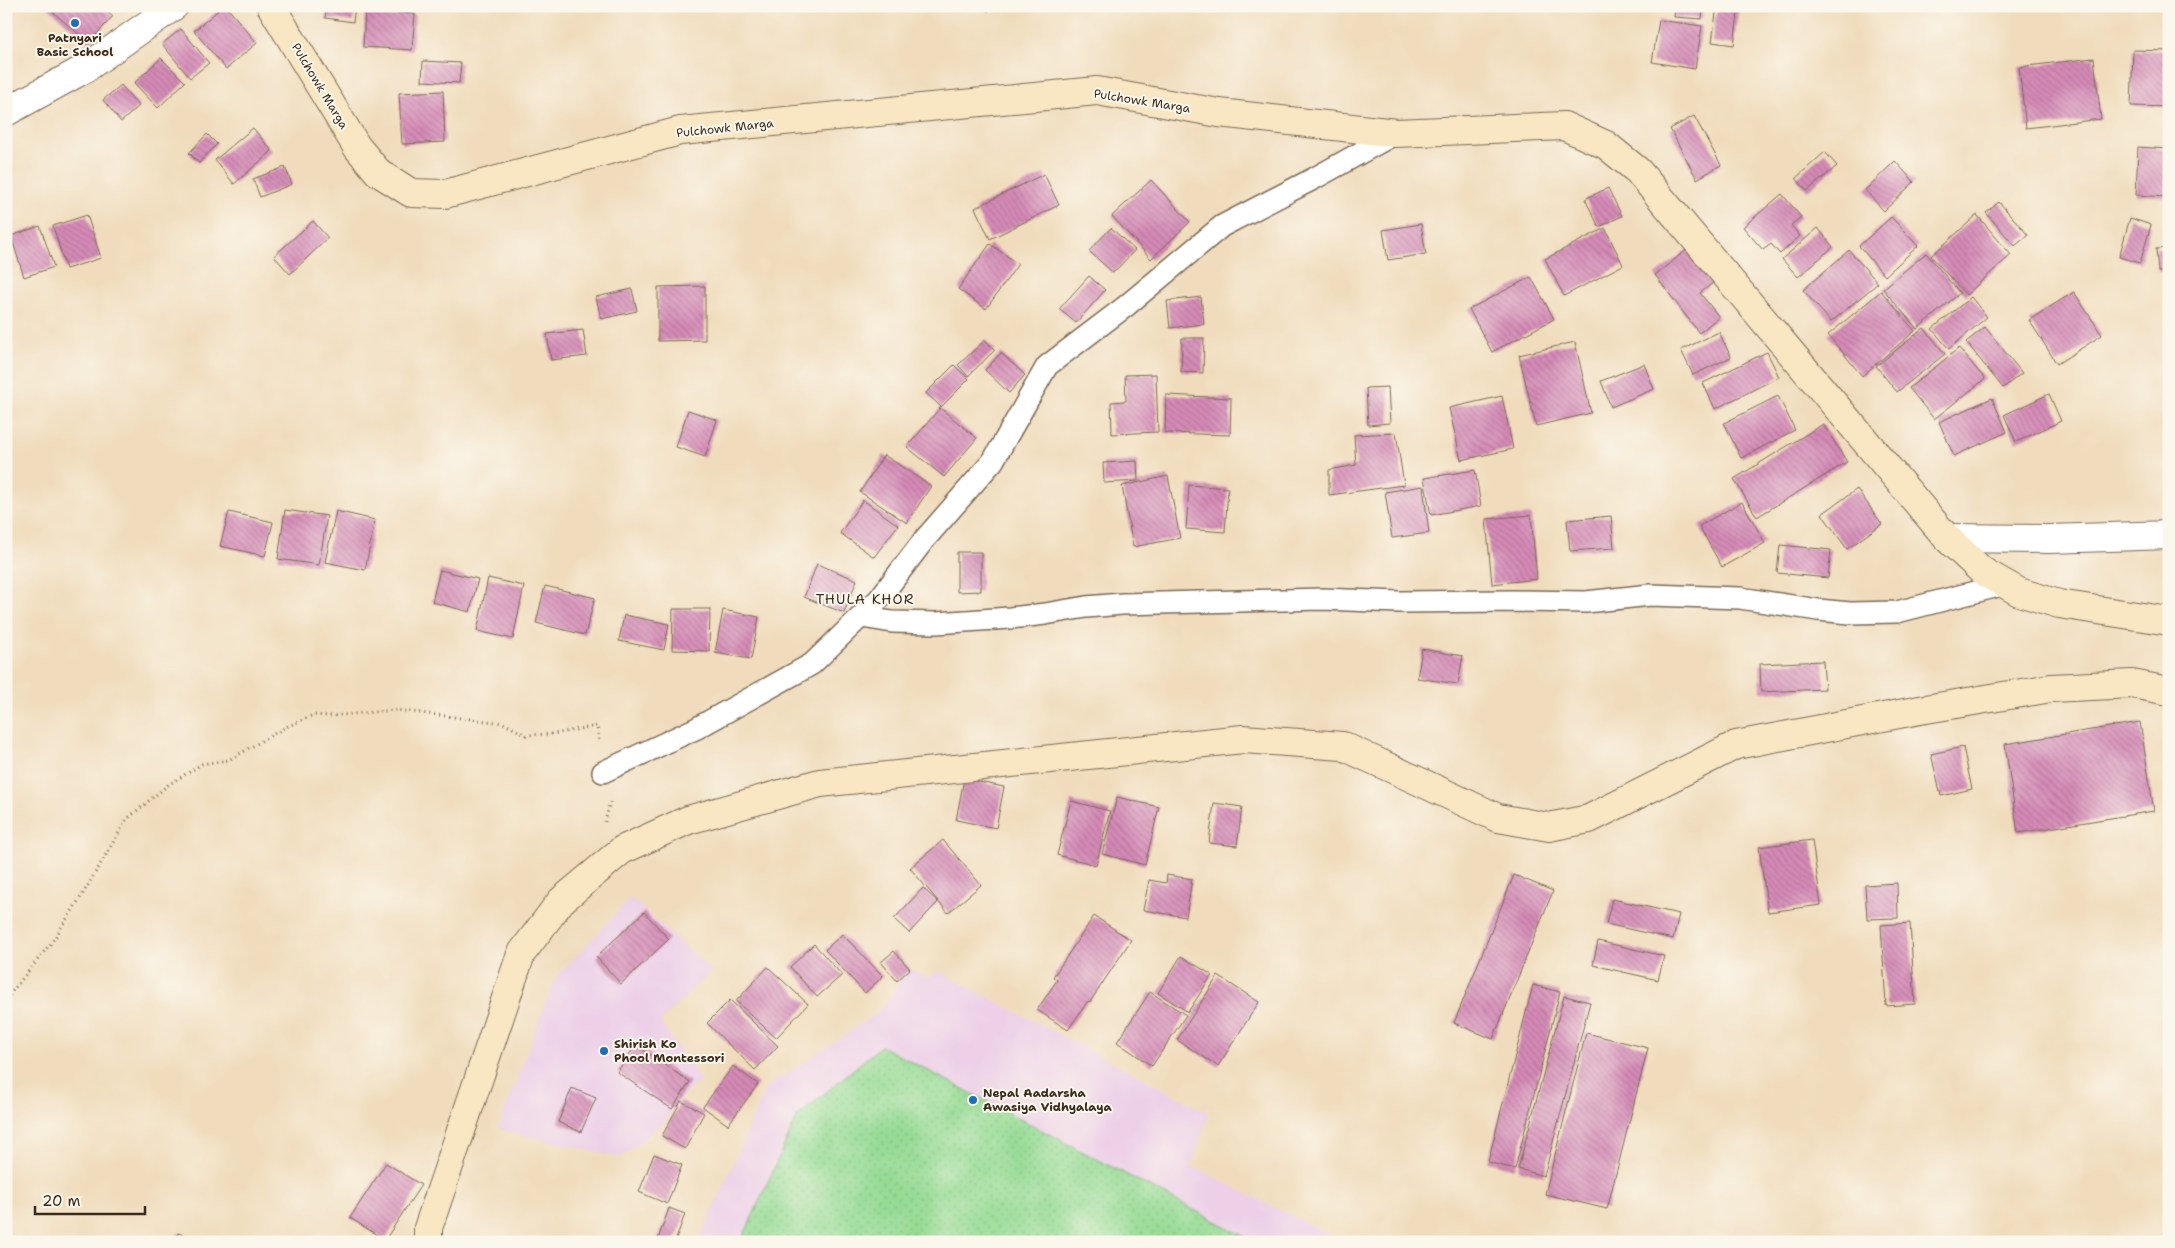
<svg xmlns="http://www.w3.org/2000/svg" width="2175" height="1248" font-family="'Shantell Sans',sans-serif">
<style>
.built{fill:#edd0e8}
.park{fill:url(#park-dots);stroke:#688259}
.building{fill:url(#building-back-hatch)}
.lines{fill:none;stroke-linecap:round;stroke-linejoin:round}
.lane-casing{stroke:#7a6855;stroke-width:24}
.street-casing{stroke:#7a6855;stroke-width:30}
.secondary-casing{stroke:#7a6855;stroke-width:30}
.path{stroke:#7a6855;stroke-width:3;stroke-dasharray:1 4;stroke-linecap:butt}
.lane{stroke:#fff;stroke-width:21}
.street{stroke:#fff;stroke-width:28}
.secondary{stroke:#f9e7c3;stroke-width:28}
.poi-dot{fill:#1f6fb2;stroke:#fbf7ec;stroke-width:2}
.labels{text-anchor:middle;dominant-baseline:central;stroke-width:4;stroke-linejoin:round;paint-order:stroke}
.poi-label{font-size:12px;font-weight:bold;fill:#3b2a1e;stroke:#fbf7ec;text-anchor:start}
.street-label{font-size:12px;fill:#3b2a1e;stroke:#fbf7ec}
.neighbourhood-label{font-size:14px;letter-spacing:1px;fill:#3b2a1e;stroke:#fbf7ec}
</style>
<defs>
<pattern id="park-dots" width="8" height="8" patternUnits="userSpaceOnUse" patternTransform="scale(1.25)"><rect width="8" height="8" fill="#95db94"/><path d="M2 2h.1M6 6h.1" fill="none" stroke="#81bc7f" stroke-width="1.8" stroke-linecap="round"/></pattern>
<pattern id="building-back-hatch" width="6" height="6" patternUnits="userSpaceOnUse" patternTransform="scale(1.25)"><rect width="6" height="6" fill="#d68bb8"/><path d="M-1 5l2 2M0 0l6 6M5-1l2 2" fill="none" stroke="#af7295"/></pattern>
</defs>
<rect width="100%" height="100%" fill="#fbf7ec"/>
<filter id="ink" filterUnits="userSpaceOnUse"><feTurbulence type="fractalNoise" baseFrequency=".02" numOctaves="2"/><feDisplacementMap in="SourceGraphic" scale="10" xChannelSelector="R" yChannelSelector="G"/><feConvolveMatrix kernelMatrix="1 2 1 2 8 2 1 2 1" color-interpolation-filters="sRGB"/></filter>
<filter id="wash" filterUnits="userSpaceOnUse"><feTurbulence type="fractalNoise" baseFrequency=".0096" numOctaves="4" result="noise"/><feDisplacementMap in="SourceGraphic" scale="20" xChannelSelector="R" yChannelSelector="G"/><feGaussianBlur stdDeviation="1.12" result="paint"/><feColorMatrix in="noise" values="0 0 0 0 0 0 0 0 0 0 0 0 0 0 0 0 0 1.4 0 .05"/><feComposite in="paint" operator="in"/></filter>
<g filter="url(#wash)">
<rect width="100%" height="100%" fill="#f0dcbc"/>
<path class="built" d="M631 898 712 971 660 1022 701 1080 682 1097 663 1123 621 1158 498 1129 555 979Z
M910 969 929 978 938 971 1209 1113 1191 1166 1344 1242H699L766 1088 876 1014Z"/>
<path class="park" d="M881 1046 1255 1242H741L797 1117Z"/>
<g id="blocks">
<path class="building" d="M46 6H102L113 16 89 43Z
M223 6H226L257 43 226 69 194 31Z
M327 6H355L353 22 325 18Z
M985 6H1003V7L987 11Z
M1675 6H1703L1702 19 1674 17Z
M1717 6H1739L1734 45 1712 42Z
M365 10 415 14 412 50 363 47Z
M1659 20 1702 26 1695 69 1652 62Z
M181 29 209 63 190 78 162 44Z
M2133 50 2169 51V107L2131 106Z
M161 58 185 82 158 108 134 83Z
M2094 58 2101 119 2026 128 2019 67Z
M423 61 461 63 459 83 422 81Z
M121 85 139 106 121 122 103 100Z
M443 91 445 142 402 144 399 93Z
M1694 116 1721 165 1697 179 1670 129Z
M253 128 272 151 234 184 215 160Z
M207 134 217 144 199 163 189 153Z
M2138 147 2169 149 2166 197 2136 195Z
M1825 152 1837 166 1807 191 1796 178Z
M1895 161 1914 182 1884 211 1865 190Z
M285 167 292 184 260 197 253 179Z
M1044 174 1059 205 990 239 975 208Z
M1151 180 1190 222 1151 259 1112 216Z
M1608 188 1622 216 1599 227 1585 199Z
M1782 194 1801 217 1791 225 1800 236 1780 254 1771 244 1763 250 1743 227Z
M1999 202 2028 235 2015 246 1986 213Z
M87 215 101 258 66 269 53 226Z
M1977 215 2011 255 1966 295 1931 256Z
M1891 217 1918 246 1885 276 1859 246Z
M2130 218 2151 225 2140 263 2119 257Z
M313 221 328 238 290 274 274 256Z
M1421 224 1426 254 1388 260 1383 230Z
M40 226 54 267 24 277 11 236Z
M1111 228 1135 250 1113 273 1089 251Z
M1605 228 1623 265 1564 296 1545 259Z
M1818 228 1833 247 1798 277 1782 259Z
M990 244 1018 264 986 309 958 289Z
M1689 248 1714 282 1700 293 1719 317 1699 333 1655 275Z
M2169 248V271L2158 272 2156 249Z
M1849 250 1878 283 1831 322 1803 290Z
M1926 253 1960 293 1917 329 1883 289Z
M1089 276 1105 290 1076 323 1059 309Z
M1531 277 1554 319 1492 352 1469 309Z
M705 286V340L658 341V287Z
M632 289 637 311 601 319 596 297Z
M1881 291 1915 331 1862 376 1828 335Z
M2074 292 2102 335 2057 364 2029 320Z
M1201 297 1204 324 1170 328 1167 301Z
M1971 297 1987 317 1949 349 1932 329Z
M1985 327 2022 373 2003 388 1966 342Z
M1924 328 1945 354 1897 392 1876 366Z
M583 330 587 356 551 360 547 334Z
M1719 332 1731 357 1693 375 1681 350Z
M1182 338H1204L1203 373 1181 372Z
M985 340 995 350 968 376 958 365Z
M1575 342 1591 413 1536 426 1519 355Z
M1959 348 1985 379 1934 419 1909 388Z
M1767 352 1779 377 1715 409 1703 383Z
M1001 353 1025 375 1009 393 985 370Z
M1644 364 1654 389 1611 407 1601 381Z
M954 365 969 379 941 407 926 393Z
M1156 374 1158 432 1112 434 1111 402 1126 401 1125 375Z
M1388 387 1390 423 1368 425 1366 388Z
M2049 394 2061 421 2016 442 2004 415Z
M1166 395 1231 398 1230 435 1165 433Z
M1502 396 1513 449 1461 460 1449 408Z
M1778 396 1795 430 1741 458 1724 423Z
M1992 398 2007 432 1954 456 1939 422Z
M940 408 977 438 944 477 907 447Z
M688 410 717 420 705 457 676 447Z
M1823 424 1847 462 1757 517 1734 479Z
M1396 433 1404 485 1329 495V470L1356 465 1354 435Z
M884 455 931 486 907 523 860 492Z
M1137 461 1138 481 1104 483 1103 463Z
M1475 470 1481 506 1431 515 1424 478Z
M1168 476 1180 538 1133 547 1122 486Z
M1189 485 1228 488 1225 532 1186 529Z
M1423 486 1429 533 1392 538 1385 492Z
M1857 489 1882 524 1847 549 1822 514Z
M863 500 898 525 874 557 840 533Z
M1742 502 1765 543 1722 567 1699 526Z
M285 510 327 516 319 565 278 559Z
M336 511 375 520 365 570 325 562Z
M229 512 273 522 265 556 220 546Z
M1531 515 1537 579 1492 584 1486 519Z
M1611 516 1614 548 1570 551 1567 520Z
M1780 545 1831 550 1828 578 1777 573Z
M957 552H981V591L957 592Z
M817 564 857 580 844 613 804 597Z
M440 570 478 579 470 612 432 602Z
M488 578 524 586 513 639 477 631Z
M545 586 595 598 585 635 536 623Z
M673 609H710L709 651 672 650Z
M723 610 759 617 751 659 715 653Z
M624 615 669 624 664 650 619 641Z
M1422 649 1463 656 1458 684 1417 678Z
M1823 661 1825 689 1761 692 1760 664Z
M2140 722 2154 811 2018 833 2005 744Z
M1963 747 1972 789 1941 796 1931 754Z
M964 779 1004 787 996 828 956 820Z
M1117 797 1159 807 1145 865 1102 854Z
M1071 801 1110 811 1096 865 1057 855Z
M1214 803 1242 807 1237 846 1209 843Z
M943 840 981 885 948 913 910 868Z
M1812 840 1821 905 1768 912 1759 847Z
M1167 875 1192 879 1186 917 1143 910 1149 880 1166 883Z
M1514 875 1553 891 1493 1039 1454 1023Z
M1897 883 1898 918 1867 919 1865 885Z
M923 888 938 902 909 933 894 919Z
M1612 899 1679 914 1673 939 1606 924Z
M644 912 669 939 621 984 596 957Z
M1094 916 1131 940 1090 1002 1088 1001 1068 1030 1037 1010 1057 980 1053 977Z
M1910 923 1915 1004 1886 1006 1881 925Z
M842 934 883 976 865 993 825 950Z
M1598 941 1664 956 1658 980 1593 965Z
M814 944 842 975 817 997 790 967Z
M894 951 910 969 897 981 881 962Z
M1181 956 1212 975 1188 1012 1158 993Z
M768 967 808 1004 776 1038 736 1001Z
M1218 976 1259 1002 1218 1066 1177 1040Z
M1533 985 1560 992 1515 1169 1488 1162Z
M1150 992 1186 1015 1152 1066 1117 1042Z
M1564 996 1590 1002 1544 1176 1518 1169Z
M730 1000 778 1046 755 1070 707 1023Z
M1586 1033 1648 1048 1607 1209 1545 1194Z
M636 1045 690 1082 672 1109 617 1072Z
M733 1066 758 1084 728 1125 703 1107Z
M572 1088 596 1098 581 1132 558 1122Z
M681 1101 704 1113 685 1149 662 1136Z
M654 1154 682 1165 667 1204 639 1192Z
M386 1163 421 1185 385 1240 350 1218Z
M669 1208 685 1214 675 1242H657Z
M178 1233 202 1241V1242H175Z"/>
</g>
</g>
<g filter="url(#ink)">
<use href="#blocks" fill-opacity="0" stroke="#7a6855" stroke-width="1"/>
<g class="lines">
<defs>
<path id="lane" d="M862 617 892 622 936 623 1010 618 1045 614 1086 607 1122 604 1322 599 1399 602 1510 601 1586 602 1650 595 1740 598 1818 610 1850 613 1897 612 2006 584
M603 772 697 728 812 664 879 599 924 540 993 461 1047 366 1126 306 1222 226 1315 178 1396 133"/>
<path id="street" d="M6 112 86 68 174 6
M1947 538 2050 539 2169 535"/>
<path id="secondary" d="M271 6 357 147 378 172 411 193 445 194 680 131 1097 91 1219 113 1396 133 1564 126 1606 145 1638 171 1947 538 1982 571 2019 592 2059 604 2169 621
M428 1242V1228L521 954 561 901 622 850 688 820 820 783 1243 739 1343 746 1498 818 1549 827 1589 819 1736 745 1920 710 2051 688 2132 684 2169 691"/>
</defs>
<use href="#lane" class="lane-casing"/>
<use href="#street" class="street-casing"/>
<use href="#secondary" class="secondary-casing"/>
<path class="path" d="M605 822 610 802
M6 999 52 942 81 897 127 819 168 785 202 764 229 760 282 729 313 715 330 716 396 710 503 723 526 735 553 734 597 726 599 740"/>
<use href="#lane" class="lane"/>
<use href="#street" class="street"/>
<use href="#secondary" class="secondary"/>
</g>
</g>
<g class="poi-dot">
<circle cx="75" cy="23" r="5"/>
<circle cx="604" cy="1051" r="5"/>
<circle cx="973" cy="1100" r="5"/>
</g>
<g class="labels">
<g class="poi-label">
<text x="75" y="38" text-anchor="middle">Patnyari<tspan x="75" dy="14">Basic School</tspan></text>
<text x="614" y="1044">Shirish Ko<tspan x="614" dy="14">Phool Montessori</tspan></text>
<text x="983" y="1093">Nepal Aadarsha<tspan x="983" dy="14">Awasiya Vidhyalaya</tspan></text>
</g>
<g class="street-label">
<text transform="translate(320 86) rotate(59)">Pulchowk Marga</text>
<text transform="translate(1142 101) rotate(9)">Pulchowk Marga</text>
<text transform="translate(725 128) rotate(-6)">Pulchowk Marga</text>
</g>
<g class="neighbourhood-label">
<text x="865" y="599">THULA KHOR</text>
</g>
</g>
<rect width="2175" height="1248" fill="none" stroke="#fbf7ec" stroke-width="25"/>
<path d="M35 1206v8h110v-8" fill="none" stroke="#3b2a1e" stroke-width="2.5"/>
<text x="42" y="1206" font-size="15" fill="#3b2a1e" stroke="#fbf7ec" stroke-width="4" paint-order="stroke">20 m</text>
</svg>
